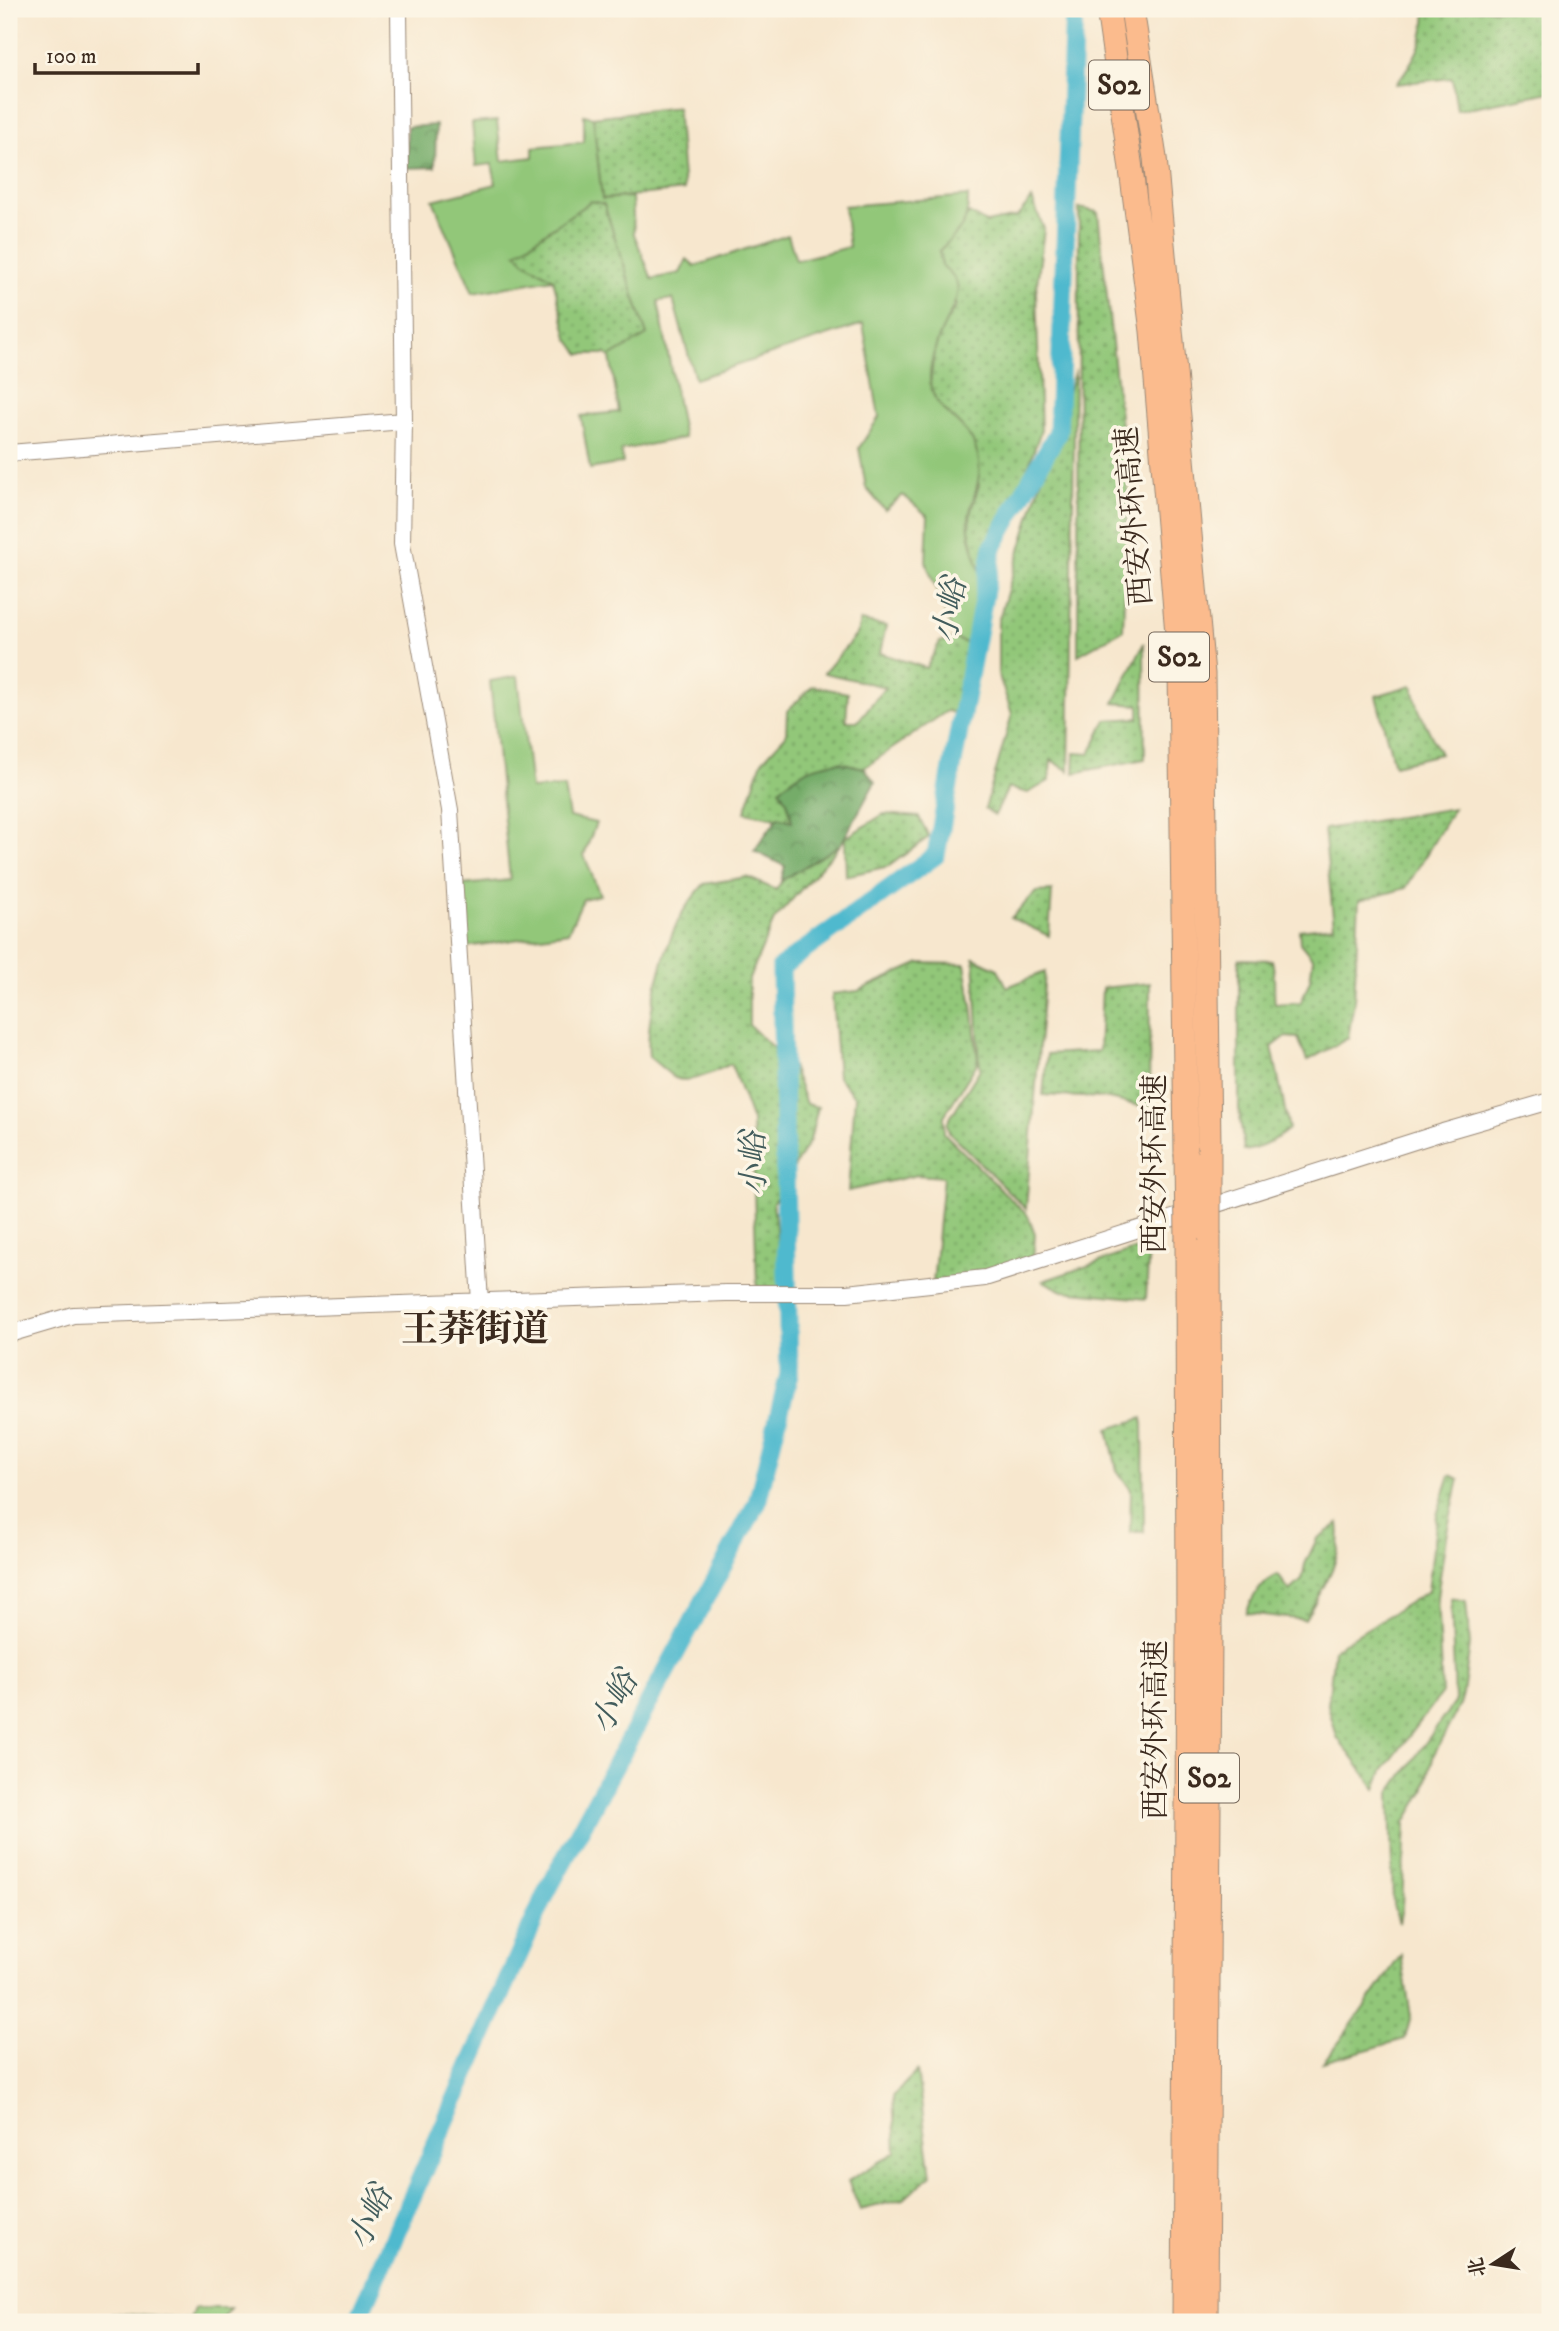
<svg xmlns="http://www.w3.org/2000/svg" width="1559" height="2331" font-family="'IM FELL DW Pica','Noto Serif SC',serif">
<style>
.grass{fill:url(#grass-dots);stroke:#66784c;stroke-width:2}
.forest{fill:url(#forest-crowns);stroke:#586b44;stroke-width:2}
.garden{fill:#92c779;stroke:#66784c;stroke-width:2}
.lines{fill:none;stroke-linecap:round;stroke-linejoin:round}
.river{stroke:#50b9ce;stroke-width:19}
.minor-casing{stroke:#998876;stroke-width:18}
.highway-casing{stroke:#998876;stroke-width:25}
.minor{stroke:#fff;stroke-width:16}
.highway{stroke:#fbbb8d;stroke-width:23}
.highway-bridge-casing{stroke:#998876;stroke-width:25;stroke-linecap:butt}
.highway-bridge{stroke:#fbbb8d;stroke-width:23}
.labels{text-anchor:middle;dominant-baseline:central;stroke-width:7;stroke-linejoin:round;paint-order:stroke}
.shield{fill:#fcf5e5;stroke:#75675a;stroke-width:2}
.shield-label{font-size:28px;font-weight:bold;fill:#3b2a1e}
.street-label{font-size:30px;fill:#3b2a1e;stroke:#fcf5e5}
.water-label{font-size:32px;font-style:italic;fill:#425c5c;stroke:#fcf5e5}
.district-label{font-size:37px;font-weight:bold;fill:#3b2a1e;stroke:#fcf5e5}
</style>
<defs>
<pattern id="grass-dots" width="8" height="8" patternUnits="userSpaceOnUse" patternTransform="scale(1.75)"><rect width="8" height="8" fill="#92c779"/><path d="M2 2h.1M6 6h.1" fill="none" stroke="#78a263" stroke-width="1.8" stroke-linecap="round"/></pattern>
<pattern id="forest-crowns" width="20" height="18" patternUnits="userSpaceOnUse" patternTransform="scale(1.75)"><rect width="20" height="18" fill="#75ac69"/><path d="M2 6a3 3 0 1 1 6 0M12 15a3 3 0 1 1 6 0" fill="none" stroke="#618c56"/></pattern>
</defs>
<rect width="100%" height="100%" fill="#fcf5e5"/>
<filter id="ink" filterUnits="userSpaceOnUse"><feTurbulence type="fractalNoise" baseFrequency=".0143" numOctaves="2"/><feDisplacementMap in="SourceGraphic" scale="14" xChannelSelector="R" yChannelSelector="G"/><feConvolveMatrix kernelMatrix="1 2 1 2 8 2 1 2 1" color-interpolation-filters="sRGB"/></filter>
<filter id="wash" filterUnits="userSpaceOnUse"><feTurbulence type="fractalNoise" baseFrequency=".00686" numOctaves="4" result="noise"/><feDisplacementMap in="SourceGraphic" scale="28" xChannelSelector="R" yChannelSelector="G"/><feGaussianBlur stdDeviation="1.57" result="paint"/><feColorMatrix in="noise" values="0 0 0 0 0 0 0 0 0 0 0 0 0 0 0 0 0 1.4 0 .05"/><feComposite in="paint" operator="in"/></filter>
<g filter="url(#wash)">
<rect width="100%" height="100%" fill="#f7e7ce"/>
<path class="grass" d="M1426 9H1550V92L1457 110 1452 78 1396 84C1416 58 1425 42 1426 9Z
M677 107 684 190 602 199 593 117Z
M1032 199 1044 229 1036 292 1041 430 984 594 969 529 971 511 979 485 961 426 938 404 930 386 934 351 944 325 956 306 942 266 939 251 957 233 969 213 986 223 1017 217Z
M591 201 604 204 647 335 610 357 606 354H580L568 338 553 279 525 262 516 253Z
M1079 208 1098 212 1128 492 1123 630 1078 655Z
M1075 370 1069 771 1051 760 1049 781 1028 793 1008 788 995 815 985 809 1012 714 998 673V622Z
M860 621 886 626 880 653 926 668 940 642 955 639 975 646 969 691 970 717 947 711 864 768 839 762 787 801 792 821 745 812 762 761 786 735 787 711 813 686 848 693 846 721H858L885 687 824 673 857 634Z
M1144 643 1145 759 1074 773 1075 753 1090 754 1106 720 1139 718V705L1114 703Z
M1412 685 1419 710 1440 754 1394 765 1376 696Z
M1454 808 1406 888 1359 901 1354 1002 1348 1038 1307 1061 1298 1038 1285 1037 1272 1047 1289 1129C1274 1141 1263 1148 1244 1151L1239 1109V959L1272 960C1276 974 1273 990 1275 1004L1301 1002 1310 980 1313 959 1300 943 1299 930 1334 926 1324 829Z
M884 814 919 817 929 837 889 866 846 876 845 838Z
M841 844 774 920 749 979V1025L792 1066 806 1104 818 1107 810 1140 773 1203 783 1288 757 1289 752 1121 731 1064C716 1070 692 1085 675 1078 670 1075 657 1063 649 1057 645 1020 664 943 684 910 690 901 697 892 704 884L747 877 776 890C788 868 820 856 841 844Z
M1052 891 1049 936 1011 918 1036 892Z
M974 958 998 969 1007 987 1045 972 1026 1209 949 1132 947 1123 980 1069Z
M920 963 965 964 973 1012 978 1062 944 1116V1133L1028 1216 1035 1234 1033 1261 933 1284 943 1177 917 1175 848 1191 855 1097 838 1077 832 994 858 991Z
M1150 983 1149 1108 1104 1098 1043 1095 1047 1054 1099 1051 1102 988Z
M1149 1245 1146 1299 1063 1291 1043 1281Z
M1143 1418 1144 1532H1130L1131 1490 1117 1470 1108 1429Z
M1450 1475 1459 1479 1446 1536 1437 1597 1442 1693 1383 1771 1376 1789 1337 1737 1328 1705 1334 1649 1428 1591 1437 1515Z
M1339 1523C1344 1561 1322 1588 1305 1620L1246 1613C1253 1595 1261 1583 1278 1575L1290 1591 1302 1580 1305 1564 1317 1539Z
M1451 1598 1466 1601 1470 1645 1463 1694 1460 1705 1434 1754 1424 1791 1406 1822 1402 1906 1399 1923 1393 1905 1390 1793 1455 1701Z
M1401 1955 1411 2016 1405 2039 1323 2062 1340 2041Z
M917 2071 931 2175 904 2199 860 2210 848 2181 896 2152 893 2096Z"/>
<path class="forest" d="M436 125 435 167 407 168V127Z
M839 762 864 768 875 782 841 844 781 881 785 866 754 851 778 817 792 821 787 801 779 789C801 772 810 765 839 762Z"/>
<path class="garden" d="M584 115 593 117 602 199 632 197 634 234 652 279 680 273 687 259 695 266 788 235 796 260 849 247 844 206 968 196C969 225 958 232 939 251L942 266C970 285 954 304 944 326 936 341 927 371 931 388 937 412 963 421 973 442 991 479 965 501 969 531 972 553 985 578 985 599 985 614 979 631 975 646L955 639 926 562 928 516 903 495 885 510 866 488 859 448 879 417 863 324 695 379 673 299 658 301 684 438 621 450 623 463 590 469 581 416 619 412 610 357 647 335 604 204 591 201 516 253 525 262 553 279 473 293 433 200 496 184 492 164 476 166 472 123 497 121 502 161 533 157V147L584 142Z
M518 676 531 789 564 787 569 817 596 823 584 855 600 895 583 899 568 932 465 947 463 885 510 880 490 681Z
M195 2308H231L221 2322H113L112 2313 191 2320Z"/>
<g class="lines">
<path class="river" d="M357 2322 547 1891 757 1503 789 1374 781 967 936 855 993 547 1058 432 1074 9"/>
</g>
</g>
<g filter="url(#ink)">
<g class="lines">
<defs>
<path id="minor" d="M399 9 404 421 402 544 450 810 480 1302
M9 453 404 421
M9 1334 73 1315 726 1293H847L985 1278 1443 1132 1550 1101"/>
<path id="highway" d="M1108 9 1130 162 1152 331 1180 670 1186 1154
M1132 9 1155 158 1203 674 1209 1146
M1184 2322 1188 1630 1187 1241
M1206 2322 1210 1629 1209 1234"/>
</defs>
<use href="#minor" class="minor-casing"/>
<use href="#highway" class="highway-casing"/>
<use href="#minor" class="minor"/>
<use href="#highway" class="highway"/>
<defs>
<path id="highway-bridge" d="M1209 1146V1234
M1186 1154 1187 1241"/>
</defs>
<use href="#highway-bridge" class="highway-bridge-casing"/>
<use href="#highway-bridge" class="highway-bridge"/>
</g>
</g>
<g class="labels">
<g class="shield">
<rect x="1089" y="60.5" width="60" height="49" rx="5"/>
<rect x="1149" y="632.5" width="60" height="49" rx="5"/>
<rect x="1179" y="1753.5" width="60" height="49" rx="5"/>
</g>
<g class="shield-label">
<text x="1119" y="85">S02</text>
<text x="1179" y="657">S02</text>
<text x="1209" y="1778">S02</text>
</g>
<g class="street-label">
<text transform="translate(1135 516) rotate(-95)">西安外环高速</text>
<text transform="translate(1155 1164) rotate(-90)">西安外环高速</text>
<text transform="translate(1156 1730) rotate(-90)">西安外环高速</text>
</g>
<g class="water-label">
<text transform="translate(951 611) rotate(-80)">小峪</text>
<text transform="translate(755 1164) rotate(-91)">小峪</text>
<text transform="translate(615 1703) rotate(-62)">小峪</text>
<text transform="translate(371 2218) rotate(-66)">小峪</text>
</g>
<g class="district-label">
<text x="475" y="1330">王莽街道</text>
</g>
</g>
<rect width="1559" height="2331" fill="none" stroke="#fcf5e5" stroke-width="35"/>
<g transform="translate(1493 2264) rotate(258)" stroke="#fcf5e5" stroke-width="5" paint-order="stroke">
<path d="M0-5L12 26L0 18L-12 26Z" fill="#3b2a1e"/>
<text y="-10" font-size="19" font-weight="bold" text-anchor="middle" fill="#3b2a1e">北</text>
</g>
<path d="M35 63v10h163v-10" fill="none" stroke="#3b2a1e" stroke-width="3.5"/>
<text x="46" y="63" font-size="21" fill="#3b2a1e" stroke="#fcf5e5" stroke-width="5" paint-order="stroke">100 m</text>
</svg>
